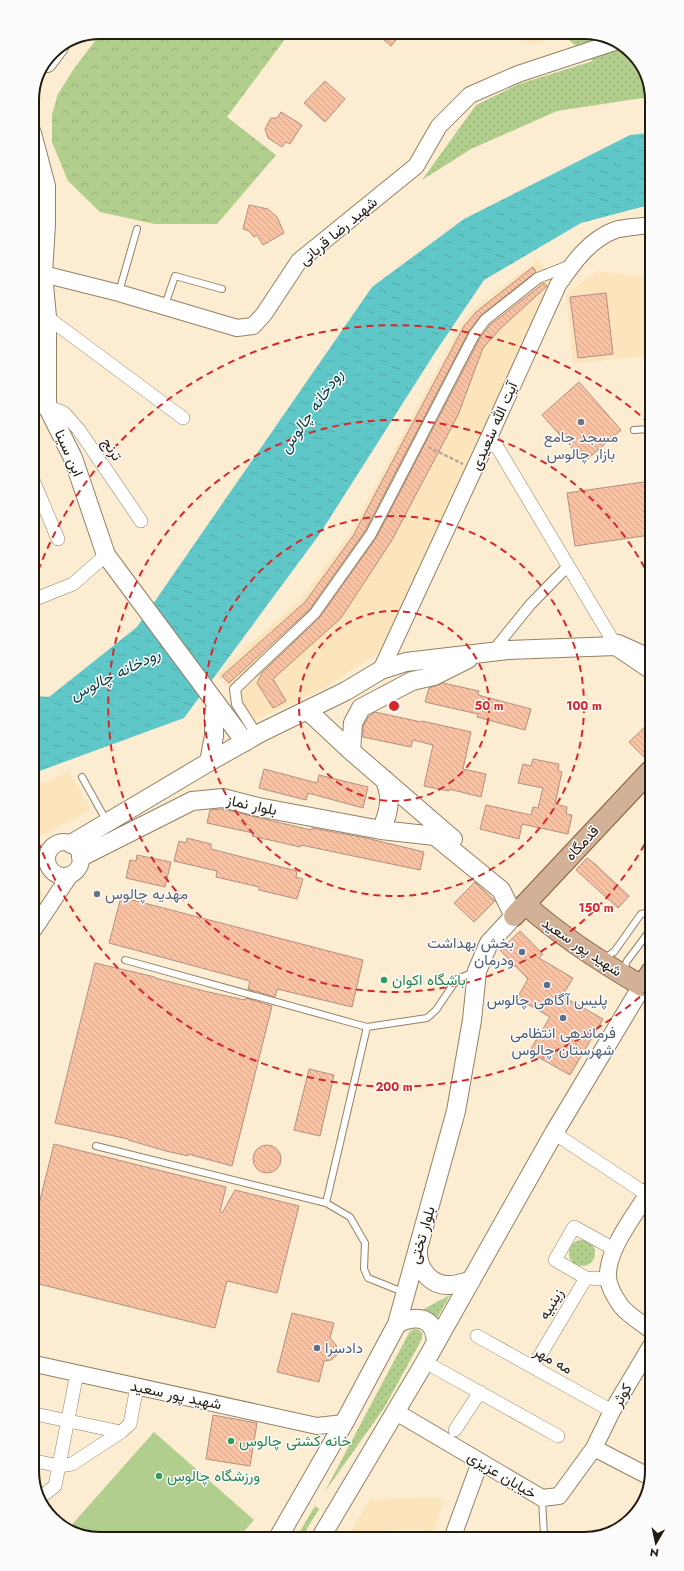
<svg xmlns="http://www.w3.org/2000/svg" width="684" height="1571" font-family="Jost,Vazirmatn,sans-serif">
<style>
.built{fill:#fce4bc}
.grass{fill:url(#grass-dots)}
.forest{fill:url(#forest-crowns)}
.garden{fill:#b1ce8d}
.water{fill:url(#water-ripples)}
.building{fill:url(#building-back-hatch);stroke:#b2907f}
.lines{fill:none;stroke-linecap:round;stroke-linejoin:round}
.service-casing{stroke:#938163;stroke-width:8}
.pedestrian-casing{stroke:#938163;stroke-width:12}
.minor-casing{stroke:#938163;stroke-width:14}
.tertiary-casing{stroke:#938163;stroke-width:18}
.secondary-casing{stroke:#938163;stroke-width:20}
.primary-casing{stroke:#815b39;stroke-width:22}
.path{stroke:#b8ab96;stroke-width:2.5;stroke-dasharray:4 2;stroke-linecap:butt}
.service{stroke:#fff;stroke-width:6}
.pedestrian{stroke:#fff;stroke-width:10}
.minor{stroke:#fff;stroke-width:13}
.tertiary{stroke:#fff;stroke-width:16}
.secondary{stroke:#fff;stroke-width:18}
.primary{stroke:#d2b196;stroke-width:20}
.ring{fill:none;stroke:#d62828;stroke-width:2;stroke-dasharray:7 5}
.worship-dot{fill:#6b7280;stroke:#fcfcfc;stroke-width:1.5}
.service-dot{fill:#5c6f8a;stroke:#fcfcfc;stroke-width:1.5}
.leisure-dot{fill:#2e9e5b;stroke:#fcfcfc;stroke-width:1.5}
.labels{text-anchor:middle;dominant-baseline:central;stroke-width:3;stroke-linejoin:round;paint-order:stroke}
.street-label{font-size:15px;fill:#221b0f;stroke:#fcfcfc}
.worship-label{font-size:15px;fill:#5b616d;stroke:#fcfcfc}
.service-label{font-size:15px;fill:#4e5e75;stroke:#fcfcfc}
.leisure-label{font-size:15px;fill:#27864d;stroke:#fcfcfc;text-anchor:start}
.water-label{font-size:16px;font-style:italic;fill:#0d3f3f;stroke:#fcfcfc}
.rim{fill:none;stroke:#221b0f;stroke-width:2}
.centre{fill:#d62828;stroke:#fcfcfc;stroke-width:2}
.ring-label{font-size:12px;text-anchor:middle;font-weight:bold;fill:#d62828;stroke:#fcfcfc;stroke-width:3;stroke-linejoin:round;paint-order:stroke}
</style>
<defs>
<pattern id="grass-dots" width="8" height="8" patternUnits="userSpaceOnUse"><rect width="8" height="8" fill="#b1ce8d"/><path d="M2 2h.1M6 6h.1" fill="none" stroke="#98b078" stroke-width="1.8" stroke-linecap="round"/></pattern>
<pattern id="forest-crowns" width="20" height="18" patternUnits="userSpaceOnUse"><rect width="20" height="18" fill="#b1ce8d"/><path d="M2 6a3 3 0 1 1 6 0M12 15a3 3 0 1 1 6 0" fill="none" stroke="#98b078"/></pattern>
<pattern id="water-ripples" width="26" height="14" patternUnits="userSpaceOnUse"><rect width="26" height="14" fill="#5fc7c8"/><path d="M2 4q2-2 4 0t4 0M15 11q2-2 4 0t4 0" fill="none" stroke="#52aaab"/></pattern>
<pattern id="building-back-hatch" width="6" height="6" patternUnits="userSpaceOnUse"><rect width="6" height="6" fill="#fac1a2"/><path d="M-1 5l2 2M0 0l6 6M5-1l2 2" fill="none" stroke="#d6a58a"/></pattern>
</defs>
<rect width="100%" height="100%" fill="#fcecd2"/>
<path class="built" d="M567 32 531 45 523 40 529 33Z
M538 259 554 281 385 648 325 688 255 720 217 674 302 598 351 532 462 323 474 309Z
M598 271 648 278 649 355 573 364 566 294Z
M69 771 91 810 34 840V788Z
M34 882 37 884 41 890 42 896 41 904 34 915Z
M444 1498 432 1537H423L422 1528 370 1532V1537H348L370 1499Z"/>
<path class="grass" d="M560 32H589L626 46 648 78 649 97 557 111 471 149 422 180 476 105 519 84 593 61Z
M569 1253a13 13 0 1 1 26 0a13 13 0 1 1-26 0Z
M450 1295 436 1320 431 1314 420 1311Z
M414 1329 419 1330 422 1333V1339L384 1408 324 1493 410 1331Z
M315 1506 319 1509 302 1537 296 1538Z"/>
<path class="forest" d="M288 35 227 117 276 155 217 224H155L100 212 68 181 52 142V114L58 94 73 70 98 37Z"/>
<path class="garden" d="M154 1432 254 1520 238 1538 95 1539 68 1529Z"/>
<path class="water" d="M649 133V205L581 223 484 280 436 351 319 535 184 718 34 773V696L49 697 137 627 372 287 464 219 630 135Z"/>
<path class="building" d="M377 34H401L391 46Z
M325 81 345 99 325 122 304 103Z
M281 112 302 125 290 144 286 142 282 147 268 138 265 129 271 118H277Z
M249 205 268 209 277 217 284 233 263 245 257 235 254 237 249 231 243 229Z
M533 267 536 272 481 315 469 331 365 531 310 609 229 683 222 676 305 602 353 536 464 326 476 312Z
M544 283 547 286 500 329 483 348 458 415 392 540 341 618 273 679 286 701 273 708 257 683 262 673 320 617 376 538 480 338 490 325Z
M606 293 613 354 578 358 570 297Z
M579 382 621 430 584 462 542 415Z
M650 481V535L575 546 567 493Z
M443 683 479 691 478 695 531 709 525 730 477 717 478 714 425 702 429 688Z
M375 712 421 722 422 721 471 732 463 769 486 774 481 797 449 789V791L424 786 433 745 413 740 411 747 363 737V726L369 716Z
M650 722V751L644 757 629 742Z
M533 759 559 764 558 771 562 772 555 804 567 807 566 814 572 815 568 834 522 824 519 839 480 829 486 805 531 815 533 807 538 808 543 788 518 783 523 764 531 766Z
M264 769 317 783 319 775 368 787 363 808 308 793 306 800 259 788Z
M222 809 311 830 312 828 366 838 424 852 420 870 301 845 300 847 252 836 253 833 207 823 210 810Z
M187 838 211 844V849L297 871 296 877 303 879 297 899 259 890V887L216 877 217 871 174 861 179 841 186 843Z
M137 855 171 862 165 887 126 878 130 860 136 861Z
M587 858 595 864 629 896 618 908 576 870Z
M475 882 495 901 474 922 454 903Z
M121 897 363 960 352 1007 277 989 275 997 248 989 250 981 109 943Z
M520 931 543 954 539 958 573 978 562 996 603 1019 570 1075 529 1052 550 1017 517 998 528 979 500 950Z
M95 963 155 977V978L204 991 245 1000 246 998 272 1006 232 1166 188 1154V1156L166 1151 128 1140V1139L55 1123Z
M309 1069 334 1075 320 1136 294 1130Z
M54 1144 226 1187 220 1212 222 1213 235 1190 299 1206 277 1293 227 1281 215 1328 35 1283V1220Z
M253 1159a14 14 0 1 1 28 0a14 14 0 1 1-28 0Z
M292 1313 334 1323 330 1338 336 1345 338 1354 331 1360 324 1361 319 1382 277 1372Z
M213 1415 257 1423 250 1466 206 1459Z"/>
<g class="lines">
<defs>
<path id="service" d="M119 292 137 229
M165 305 175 276 222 289
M634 430 649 429
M82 777 106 820
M604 958 614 952 641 914 651 912
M125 960 367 1027 427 1018 436 1010 457 979 474 972
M623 971 627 961 651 929
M96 1146 326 1203 350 1217 365 1243 364 1269 368 1278 403 1292
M326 1203 367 1027
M542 1498 544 1536"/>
<path id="pedestrian" d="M619 640 650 654
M492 652 530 605 568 566
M257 735 237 704 235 689 315 613 371 534 474 335 485 320 538 278 571 265"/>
<path id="minor" d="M47 317 183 418
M33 408 47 406 64 413 79 430 141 521
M490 435 616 646
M33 480 58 539
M33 600 73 584 106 555
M554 1133 651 1197
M586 1278 555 1260 574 1227 614 1249
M477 1336 612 1411
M425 1362 558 1436
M533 1367 586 1278 608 1279
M35 1414 121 1432
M455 1430 480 1392
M35 1461 59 1466 72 1464 121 1432 130 1424 137 1386
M39 1497H41L55 1486 77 1373"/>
<path id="tertiary" d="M43 274 119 293 237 328 253 326 264 314 299 261 416 166 439 126 470 95 518 74 615 42
M381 670 490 435 558 285C573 263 589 240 615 230 625 227 638 227 649 225
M47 859a17 17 0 1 1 34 0a17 17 0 1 1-34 0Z
M34 929 70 875
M651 1188C637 1213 606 1249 608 1278 609 1287 616 1299 621 1306 629 1316 642 1323 652 1331
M35 1364 317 1426 344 1423
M396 1412 542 1498 559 1496 594 1448 612 1411 652 1344
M594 1448 650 1477
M453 1536 480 1462"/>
<path id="secondary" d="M47 63 59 47
M32 133 46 186V224L43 274 47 317V406L73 458 106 555 245 742
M307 710 351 751 453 839
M351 751 353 723 361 708 412 681 434 676 468 659
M209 762 214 736V717L216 703
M381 830C389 813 393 796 384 779
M71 844 209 762 260 733 346 691 381 670 406 662 508 650 616 646 650 669
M81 857 192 801 223 798 258 807 381 830 435 836 501 890 514 916 489 943 477 971 472 1020 456 1111 397 1324 344 1423 278 1538
M418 1250C417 1268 430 1286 450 1285 457 1285 464 1282 471 1281
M397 1324C417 1314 435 1317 436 1343
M321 1537 425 1362 554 1133 642 986"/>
<path id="primary" d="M525 904C560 936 601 962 642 986L651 972
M514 916 650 771"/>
</defs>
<use href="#service" class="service-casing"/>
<use href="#pedestrian" class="pedestrian-casing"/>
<use href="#minor" class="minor-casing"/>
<use href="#tertiary" class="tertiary-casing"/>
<use href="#secondary" class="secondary-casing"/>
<use href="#primary" class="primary-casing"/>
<path class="path" d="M428 447 463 464"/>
<use href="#service" class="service"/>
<use href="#pedestrian" class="pedestrian"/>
<use href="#minor" class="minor"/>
<use href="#tertiary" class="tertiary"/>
<use href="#secondary" class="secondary"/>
<use href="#primary" class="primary"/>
</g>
<g class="ring">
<circle cx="394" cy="706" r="95"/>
<circle cx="394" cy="706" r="190"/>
<path d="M650 834A286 286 0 1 1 649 576"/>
<path d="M649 989A381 381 0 0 1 35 833M34 582A381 381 0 0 1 649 423"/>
</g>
<g class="worship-dot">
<circle cx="581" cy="422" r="4"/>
<circle cx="97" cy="894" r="4"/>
</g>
<g class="service-dot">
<circle cx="522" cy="952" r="4"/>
<circle cx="547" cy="985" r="4"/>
<circle cx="563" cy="1018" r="4"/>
<circle cx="317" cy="1348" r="4"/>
</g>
<g class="leisure-dot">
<circle cx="384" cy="980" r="4"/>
<circle cx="231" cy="1441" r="4"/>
<circle cx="159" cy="1476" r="4"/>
</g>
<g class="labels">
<g class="street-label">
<text transform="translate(338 231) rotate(-40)">شهید رضا قربانی</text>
<text transform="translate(494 426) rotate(-66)">آیت الله سعیدی</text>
<text transform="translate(112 449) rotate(56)">ترنج</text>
<text transform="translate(69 453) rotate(66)">ابن سینا</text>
<text transform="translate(252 805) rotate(12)">بلوار نماز</text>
<text transform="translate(582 843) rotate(-47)">قدمگاه</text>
<text transform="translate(582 947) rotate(34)">شهید پور سعید</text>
<text transform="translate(422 1235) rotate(-74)">بلوار تختی</text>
<text transform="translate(551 1304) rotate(-59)">زینبیه</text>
<text transform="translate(553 1360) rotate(29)">مه مهر</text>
<text transform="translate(176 1395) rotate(12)">شهید پور سعید</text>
<text transform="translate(622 1395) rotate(-60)">کوثر</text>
<text transform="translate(502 1475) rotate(31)">خیابان عزیزی</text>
</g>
<g class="worship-label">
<text x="581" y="437">مسجد جامع<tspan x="581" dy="17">بازار چالوس</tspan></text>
<text x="105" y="894" text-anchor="start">مهدیه چالوس</text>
</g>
<g class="service-label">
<text x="514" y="943" text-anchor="end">بخش بهداشت<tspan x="514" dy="17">ودرمان</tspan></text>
<text x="547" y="1000">پلیس آگاهی چالوس</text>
<text x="563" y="1033">فرماندهی انتظامی<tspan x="563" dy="17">شهرستان چالوس</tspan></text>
<text x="325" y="1348" text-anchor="start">دادسرا</text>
</g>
<g class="leisure-label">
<text x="392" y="980">باشگاه اکوان</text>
<text x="239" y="1441">خانه کشتی چالوس</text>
<text x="167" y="1476">ورزشگاه چالوس</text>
</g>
<g class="water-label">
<text transform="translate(311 411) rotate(-55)">رودخانه چالوس</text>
<text transform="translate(115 674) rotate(-26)">رودخانه چالوس</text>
</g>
</g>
<path d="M0 0H684V1571H0ZM100 39H584A61 61 0 0 1 645 100V1471A61 61 0 0 1 584 1532H100A61 61 0 0 1 39 1471V100A61 61 0 0 1 100 39Z" fill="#fcfcfc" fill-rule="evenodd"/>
<path class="rim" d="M100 39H584A61 61 0 0 1 645 100V1471A61 61 0 0 1 584 1532H100A61 61 0 0 1 39 1471V100A61 61 0 0 1 100 39Z"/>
<circle cx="394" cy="706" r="6" class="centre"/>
<g class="ring-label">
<text x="489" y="710">50 m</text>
<text x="584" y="710">100 m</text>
<text x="596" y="912">150 m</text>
<text x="394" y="1091">200 m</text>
</g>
<g transform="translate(656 1543) rotate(189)" stroke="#fcfcfc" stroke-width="3" paint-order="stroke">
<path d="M0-3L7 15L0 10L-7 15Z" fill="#221b0f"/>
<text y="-6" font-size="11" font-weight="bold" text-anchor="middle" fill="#221b0f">N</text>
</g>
</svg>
